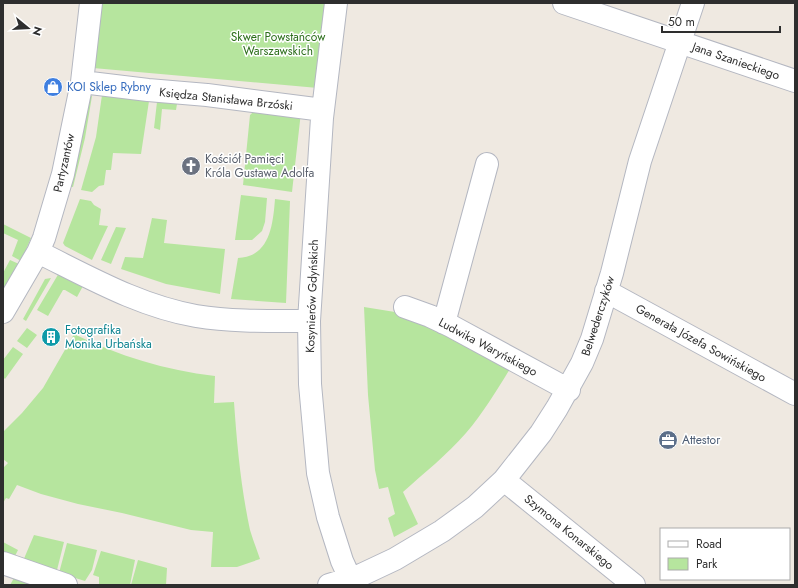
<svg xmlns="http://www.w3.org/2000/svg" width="798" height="588" font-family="Jost,sans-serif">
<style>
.green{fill:#b6e59e}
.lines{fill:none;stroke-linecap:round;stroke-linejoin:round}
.minor-casing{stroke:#b4b7c1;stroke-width:24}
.minor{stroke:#fff;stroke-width:22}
.labels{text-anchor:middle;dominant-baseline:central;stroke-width:3;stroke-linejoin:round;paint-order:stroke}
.park-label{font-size:12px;fill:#2c6e1b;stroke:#fff}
.street-label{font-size:12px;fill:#2e2e2e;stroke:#fff}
.shop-label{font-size:12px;fill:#366cbe;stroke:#fff;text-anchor:start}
.worship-label{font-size:12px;fill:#5b616d;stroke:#fff;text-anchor:start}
.culture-label{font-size:12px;fill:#0d838f;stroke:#fff;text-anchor:start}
.service-label{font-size:12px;fill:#4e5e75;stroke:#fff;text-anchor:start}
</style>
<rect width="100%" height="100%" fill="#efe9e1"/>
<path class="green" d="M97 3H328L318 88 93 68Z
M102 95 149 101 141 154 113 153 111 170H106L104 185 99 186 92 192 81 190 96 137Z
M89 96H92L85 138 73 187 67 186Z
M157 102 177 104 176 110 162 109 160 130 154 128Z
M260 106 301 112 292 192 243 185 250 115Z
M241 195 267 198 265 222 262 231 252 240H235Z
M80 199 91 201 94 205 101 209 99 225 108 226 92 260 65 246 63 243Z
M275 199 290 201 286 303 231 299 238 258C270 257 273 224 275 199Z
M152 218 167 220 164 243 225 249 220 294 166 284 121 269 125 257 143 258Z
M3 224 31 238 21 261 12 256 18 240 3 233Z
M116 227 126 228 111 264 101 260Z
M10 260 19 264 3 294V273Z
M59 273 83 286 77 297 65 290H63L48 316 37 310Z
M51 278 26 321 23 319 45 279Z
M364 307 395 312 416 319 511 367C497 390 483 413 466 433 447 455 424 473 403 492L418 524 394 537 388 518 395 514 388 487 379 489 375 470 368 395Z
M27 328 37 335 27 348 17 341Z
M74 334C119 356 165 370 215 376L214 403 234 402C237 445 241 488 250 530 253 540 257 550 260 559L237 567H211L213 532 191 530 122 513 78 504 41 494 17 485 9 499 6 498 3 503V468L8 463 3 459V432L22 413 43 388Z
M13 347 23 354 5 379 3 377V360Z
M34 535 64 542 57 570 54 572 23 561Z
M3 542 18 550 14 558 3 554Z
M67 543 97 550 92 570 85 581 59 573Z
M101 551 135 560 130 585H99V577L93 575Z
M138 560 167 568 166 585H131Z
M14 578 36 585H10Z"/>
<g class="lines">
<defs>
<path id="minor" d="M336 3 322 118 309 321 310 384 318 473 328 517 342 561 353 585
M564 3 795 81
M82 82 148 90 207 95 323 110
M38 252C89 277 139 306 196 316 233 322 271 321 309 321
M606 291 795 394
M405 307 430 316 451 326 569 390
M3 312 38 252 44 238 63 174 82 82 91 3
M444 323 487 164
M504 480 634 585
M3 563 66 585
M329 585 361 575 395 559 442 531 475 507 504 480 541 433 557 408 582 363 592 339 612 273 640 161 693 3"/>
</defs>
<use href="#minor" class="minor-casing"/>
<use href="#minor" class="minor"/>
</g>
<defs>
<symbol id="shop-disc" viewBox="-11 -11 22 22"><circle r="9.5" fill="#3f7fe0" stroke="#fff"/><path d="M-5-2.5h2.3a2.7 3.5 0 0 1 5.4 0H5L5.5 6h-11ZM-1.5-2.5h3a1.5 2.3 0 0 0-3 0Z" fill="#fff"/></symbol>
<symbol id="church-disc" viewBox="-11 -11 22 22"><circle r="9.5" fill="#6b7280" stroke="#fff"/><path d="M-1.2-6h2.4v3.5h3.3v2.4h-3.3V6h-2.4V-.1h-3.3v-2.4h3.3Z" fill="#fff"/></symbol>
<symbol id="building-disc" viewBox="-11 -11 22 22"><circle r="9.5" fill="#0f9aa8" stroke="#fff"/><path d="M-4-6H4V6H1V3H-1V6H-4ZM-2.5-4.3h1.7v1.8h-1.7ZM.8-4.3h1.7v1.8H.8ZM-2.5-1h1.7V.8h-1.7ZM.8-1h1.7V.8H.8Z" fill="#fff"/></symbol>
<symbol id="office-disc" viewBox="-11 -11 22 22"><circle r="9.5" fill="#5c6f8a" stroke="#fff"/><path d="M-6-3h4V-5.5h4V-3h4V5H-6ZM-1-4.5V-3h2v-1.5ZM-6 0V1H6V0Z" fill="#fff"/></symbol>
</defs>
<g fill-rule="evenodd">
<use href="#shop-disc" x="42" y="76" width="22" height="22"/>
<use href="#church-disc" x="180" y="155" width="22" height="22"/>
<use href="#building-disc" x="40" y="326" width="22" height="22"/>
<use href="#office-disc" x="657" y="429" width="22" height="22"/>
</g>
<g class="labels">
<g class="park-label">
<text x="278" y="37">Skwer Powstańców<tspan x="278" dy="14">Warszawskich</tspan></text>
</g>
<g class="street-label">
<text transform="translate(736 61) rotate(19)">Jana Szanieckiego</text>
<text transform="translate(226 99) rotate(6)">Księdza Stanisława Brzóski</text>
<text transform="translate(64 163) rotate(-77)">Partyzantów</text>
<text transform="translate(312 296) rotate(-88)">Kosynierów Gdyńskich</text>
<text transform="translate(598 316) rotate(-72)">Belwederczyków</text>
<text transform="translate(701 343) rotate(29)">Generała Józefa Sowińskiego</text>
<text transform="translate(488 347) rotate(28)">Ludwika Waryńskiego</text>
<text transform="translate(569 532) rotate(39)">Szymona Konarskiego</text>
</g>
<g class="shop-label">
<text x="67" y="87">KOI Sklep Rybny</text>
</g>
<g class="worship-label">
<text x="205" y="159">Kościół Pamięci<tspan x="205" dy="14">Króla Gustawa Adolfa</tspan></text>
</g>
<g class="culture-label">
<text x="65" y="330">Fotografika<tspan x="65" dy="14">Monika Urbańska</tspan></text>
</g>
<g class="service-label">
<text x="682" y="440">Attestor</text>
</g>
</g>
<rect width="798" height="588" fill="none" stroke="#2e2e2e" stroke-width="8"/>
<rect x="660" y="528" width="130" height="52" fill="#ffffff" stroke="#ababab"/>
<rect x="668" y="541" width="20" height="6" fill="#ffffff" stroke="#ababab"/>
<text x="696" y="548" font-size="12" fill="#2e2e2e">Road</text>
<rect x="668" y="558" width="20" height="12" fill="#b6e59e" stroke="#ababab"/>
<text x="696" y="568" font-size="12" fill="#2e2e2e">Park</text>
<g transform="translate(28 28) rotate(108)" stroke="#ffffff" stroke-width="3" paint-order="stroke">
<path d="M0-3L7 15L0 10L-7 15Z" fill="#2e2e2e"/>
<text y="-6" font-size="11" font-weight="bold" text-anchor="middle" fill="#2e2e2e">N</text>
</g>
<path d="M662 26v6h118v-6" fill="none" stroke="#2e2e2e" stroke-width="2"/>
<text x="668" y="26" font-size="12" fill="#2e2e2e" stroke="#ffffff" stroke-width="3" paint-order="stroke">50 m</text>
</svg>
